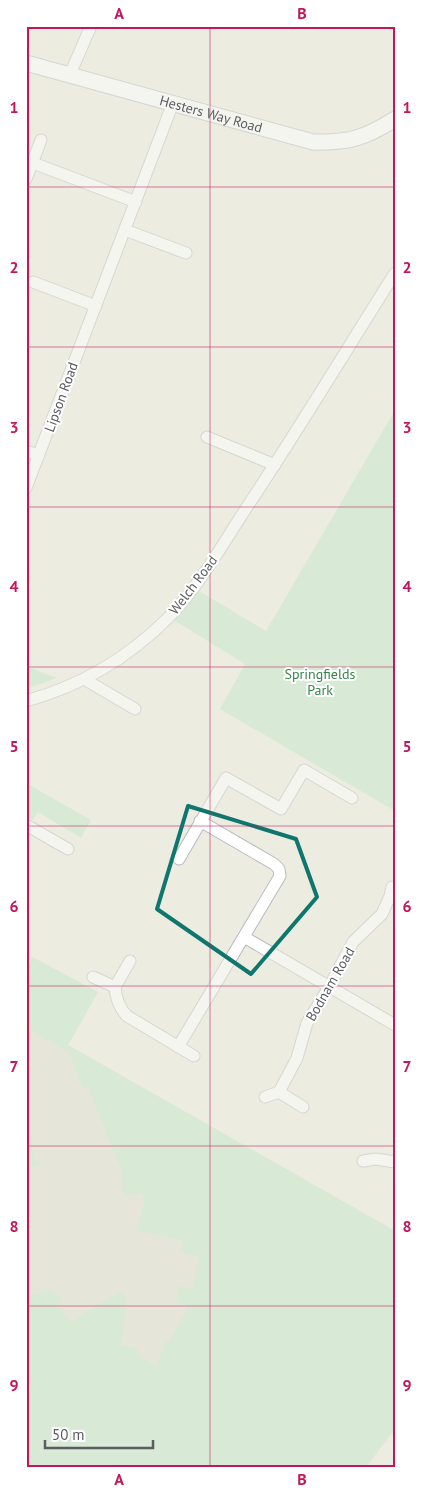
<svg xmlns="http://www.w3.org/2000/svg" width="421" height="1493" font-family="'PT Sans',sans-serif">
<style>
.education{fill:#dcdccf}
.green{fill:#bee4c6}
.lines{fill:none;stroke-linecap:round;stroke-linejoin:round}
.minor-casing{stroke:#b9bac0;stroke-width:13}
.tertiary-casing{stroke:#b9bac0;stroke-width:17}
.minor{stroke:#fff;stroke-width:11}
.tertiary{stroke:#fff;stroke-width:15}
.marked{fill:none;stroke:#0f766e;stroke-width:4;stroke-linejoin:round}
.grid{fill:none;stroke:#c2185b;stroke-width:1;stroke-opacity:0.55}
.labels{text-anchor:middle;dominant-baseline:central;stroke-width:4;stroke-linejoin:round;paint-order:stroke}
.street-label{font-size:14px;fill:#5a5c62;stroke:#fff}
.park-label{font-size:14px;fill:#37844b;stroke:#fff}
.neatline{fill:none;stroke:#c2185b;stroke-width:2}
.grid-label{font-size:16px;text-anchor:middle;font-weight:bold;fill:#c2185b}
</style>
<rect width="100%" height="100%" fill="#ecece1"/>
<path class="education" d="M32 957 98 992 68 1045 395 1231V1432L391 1434 366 1467H26V974Z"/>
<path class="green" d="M395 410V811L220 709 245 664 169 617 194 588 266 631Z
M26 666 57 678 26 689Z
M26 783 91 820 81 838 38 812 33 820 26 816Z
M32 957 98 992 68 1045 395 1231V1432L391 1434 366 1467H26V1296L51 1290 62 1299 59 1306 71 1322 119 1292 127 1298 121 1346 138 1348V1356L157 1366 166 1341 169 1342 188 1307 176 1301 179 1286 192 1289 199 1257 181 1252 183 1241 136 1230 144 1204 143 1194 123 1195 121 1184 123 1174 88 1086 83 1088 69 1052 26 1027V974Z
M26 1135 38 1165 26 1169Z"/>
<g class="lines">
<defs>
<path id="minor" d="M70 74 91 26
M33 163 136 202
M26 179 41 140
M125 230 186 253
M33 282 96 306
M207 437 275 465
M26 451 39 455
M26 488 173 103
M84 679 135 709
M26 701C80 686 129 657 168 618 199 586 221 547 245 510 297 432 345 352 395 273
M26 825 68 849
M179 859 226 778 281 809 304 770 352 798
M244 937 395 1025
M130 961 115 987C116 999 119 1008 127 1016L194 1056
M93 977 115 987
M178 1047 280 876 279 869 274 864 200 821
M265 1097 279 1092
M303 1107 279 1092 297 1058 307 1023 329 987 353 942 382 914 390 896 392 887 395 888
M363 1161 376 1159 395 1162"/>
<g id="tertiary">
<path id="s1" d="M26 63 313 142C349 143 365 138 395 119"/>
</g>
</defs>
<use href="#minor" class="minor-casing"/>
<use href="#tertiary" class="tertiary-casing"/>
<use href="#minor" class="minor"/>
<use href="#tertiary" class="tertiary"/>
</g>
<path d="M0 0H421V1493H0ZM188 806 296 839 317 897 251 974 157 909Z" fill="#ecece1" fill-opacity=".55" fill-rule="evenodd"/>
<path class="marked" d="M188 806 296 839 317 897 251 974 157 909Z"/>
<path class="grid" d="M210 26V1467M26 187H395M26 347H395M26 507H395M26 667H395M26 826H395M26 986H395M26 1146H395M26 1306H395"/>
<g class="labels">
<g class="street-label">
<text stroke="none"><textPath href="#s1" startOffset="192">Hesters Way Road</textPath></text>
<text transform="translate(61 397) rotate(-70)">Lipson Road</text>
<text transform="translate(193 585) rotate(-53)">Welch Road</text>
<text transform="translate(330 984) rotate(-60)">Bodnam Road</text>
</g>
<g class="park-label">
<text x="320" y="674">Springfields<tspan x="320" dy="16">Park</tspan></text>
</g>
</g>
<rect width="421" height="1493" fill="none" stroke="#ffffff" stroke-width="55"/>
<path d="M45 1440v8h108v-8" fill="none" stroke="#5a5c62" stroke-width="2.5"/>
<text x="52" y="1440" font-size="15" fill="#5a5c62" stroke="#ffffff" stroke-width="4" paint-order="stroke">50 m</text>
<rect x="28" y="28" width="366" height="1438" class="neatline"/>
<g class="grid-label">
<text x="119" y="19">A</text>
<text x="302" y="19">B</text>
<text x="14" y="113">1</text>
<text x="407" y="113">1</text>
<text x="14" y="273">2</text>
<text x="407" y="273">2</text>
<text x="14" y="433">3</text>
<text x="407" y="433">3</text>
<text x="14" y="592">4</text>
<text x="407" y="592">4</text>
<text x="14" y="752">5</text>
<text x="407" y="752">5</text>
<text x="14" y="912">6</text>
<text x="407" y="912">6</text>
<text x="14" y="1072">7</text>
<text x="407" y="1072">7</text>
<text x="14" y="1232">8</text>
<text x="407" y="1232">8</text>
<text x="14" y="1391">9</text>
<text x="407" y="1391">9</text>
<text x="119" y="1485">A</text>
<text x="302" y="1485">B</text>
</g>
</svg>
